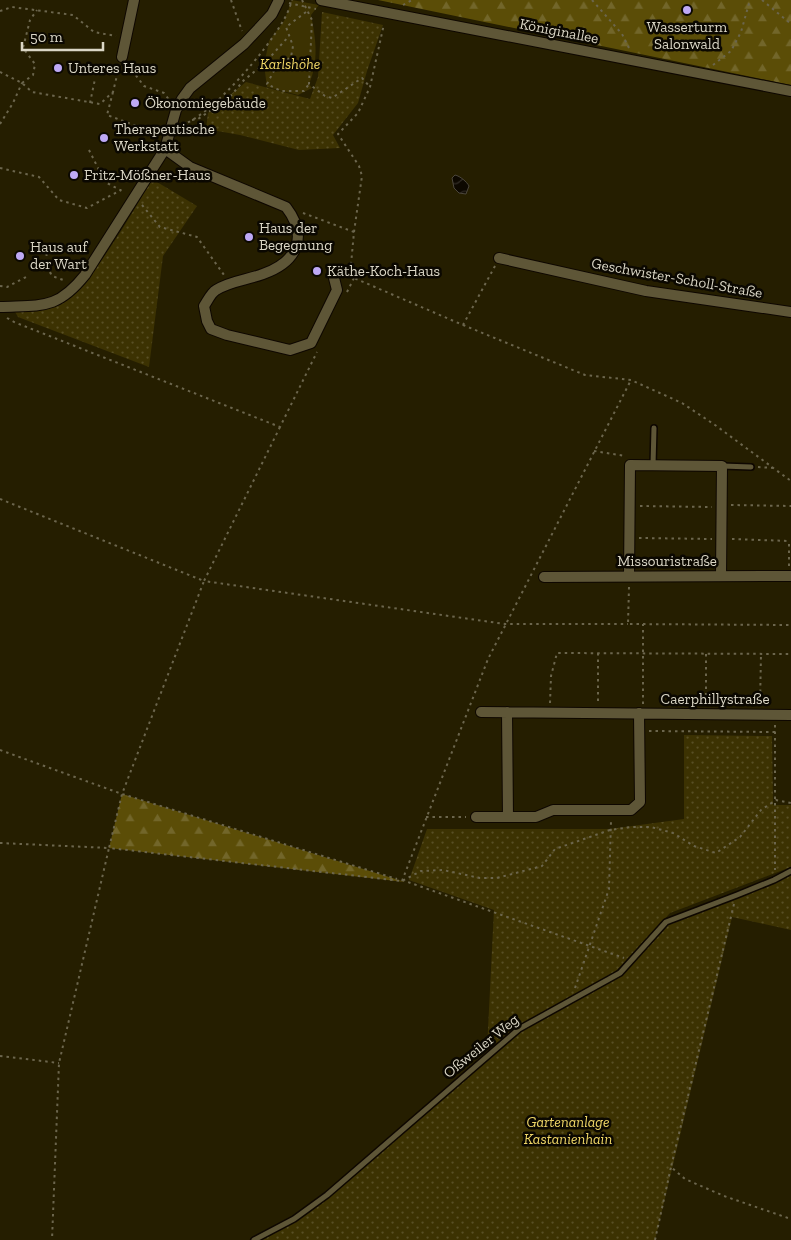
<svg xmlns="http://www.w3.org/2000/svg" width="791" height="1240" font-family="'Zilla Slab',serif">
<style>
.grass{fill:url(#grass-dots)}
.forest{fill:url(#forest-firs)}
.park{fill:#3c3202}
.water{fill:url(#water-waves);stroke:#4b463b}
.lines{fill:none;stroke-linecap:round;stroke-linejoin:round}
.lane-casing{stroke:#0e0700;stroke-width:8}
.street-casing{stroke:#0e0700;stroke-width:12}
.path{stroke:#6c664d;stroke-width:2;stroke-dasharray:2.5 4;stroke-linecap:butt}
.lane{stroke:#5e5637;stroke-width:5}
.street{stroke:#5e5637;stroke-width:10}
.poi-dot{fill:#bea9f5;stroke:#0b0801;stroke-width:2}
.labels{text-anchor:middle;dominant-baseline:central;stroke-width:5;stroke-linejoin:round;paint-order:stroke}
.poi-label{font-size:15px;fill:#dbd7c6;stroke:#0b0801;text-anchor:start}
.street-label{font-size:15px;fill:#dbd7c6;stroke:#0b0801}
.park-label{font-size:15px;font-style:italic;fill:#f0d767;stroke:#0b0801}
</style>
<defs>
<pattern id="grass-dots" width="8" height="8" patternUnits="userSpaceOnUse" patternTransform="scale(1.25)"><rect width="8" height="8" fill="#3c3202"/><path d="M2 2h.1M6 6h.1" fill="none" stroke="#584f25" stroke-width="1.8" stroke-linecap="round"/></pattern>
<pattern id="forest-firs" width="22" height="20" patternUnits="userSpaceOnUse" patternTransform="scale(1.25)"><rect width="22" height="20" fill="#5b4d07"/><path d="M5 1l3.5 6h-7zM16 11l3.5 6h-7z" fill="#72662a"/></pattern>
<pattern id="water-waves" width="16" height="10" patternUnits="userSpaceOnUse" patternTransform="scale(1.25)"><rect width="16" height="10" fill="#0d0800"/><path d="M0 5q4-4 8 0t8 0" fill="none" stroke="#302b24"/></pattern>
</defs>
<rect width="100%" height="100%" fill="#251e00"/>
<path class="grass" d="M322 12 383 25 367 71 358 103 333 135 340 148 299 150 240 135 206 129 208 113 246 82 310 99 318 77Z
M152 179 197 206 163 256 149 367 18 317 14 310C26 309 45 310 56 306 85 297 136 207 152 179Z
M684 735 772 736 773 805H791V867L670 913 615 972 628 965 666 922 791 871V930L732 917 655 1240H254L294 1219 327 1195 515 1032 487 1049 494 910 409 880 427 829H610L684 819Z"/>
<path class="forest" d="M378 0H791V85Z
M122 794 405 882 109 848Z"/>
<path class="park" d="M292 0 319 5 311 15C316 39 319 62 309 84L312 88 298 95 267 87 264 65 269 41 284 21Z"/>
<path class="water" d="M455 175C460 176 467 182 469 186L466 194 459 193 454 188 452 178Z"/>
<g class="lines">
<defs>
<path id="lane" d="M653 465 654 428
M722 466 751 467
M254 1240 294 1219 327 1195 519 1029 620 973 666 922 737 895 774 880 791 871"/>
<path id="street" d="M321 0 791 91
M122 57 134 0
M165 149 190 167 286 207C309 237 297 262 263 274 247 280 230 281 216 290 211 293 208 300 204 306L207 321 211 329 227 335 290 350 311 343 337 290 334 278
M499 258 646 291 791 312
M0 307C42 305 57 310 85 275L165 149 176 110 182 99 190 88 244 44 260 27 272 14 279 0
M629 576 630 465 722 466 721 576
M544 577 791 576
M481 712 791 715
M507 712 508 817
M476 817H536L553 810H631L640 802 639 713"/>
</defs>
<use href="#lane" class="lane-casing"/>
<use href="#street" class="street-casing"/>
<path class="path" d="M231 0 242 31
M302 0 312 20 309 84 325 96 332 98 362 78 370 87
M592 0 622 34 629 48
M762 0 791 24
M289 3 316 9
M403 5 412 0
M0 11 12 7 73 15 94 32 116 36
M306 12 286 27 293 46 291 57 275 69 267 84 281 91H304L309 84
M128 65 144 86 164 93 170 101
M713 65 731 51 741 32 750 0
M0 72 22 83 32 92 100 104 113 92 119 67
M22 83 33 75 35 64 23 48 30 20 37 10
M113 92 107 115 150 131 160 128
M90 103 95 79
M192 120 198 119 229 98 244 80 264 64 289 36
M0 124 13 103 22 83
M182 125C213 114 267 50 283 21 287 15 290 7 292 0
M89 150 105 182 124 192
M0 168 39 177 59 200 87 208 121 190
M142 205 160 227 197 237 224 275
M303 213 354 232 350 275 354 278 463 325 495 266
M354 232 362 176 359 166 338 134 358 113 370 87 384 24
M48 247C45 259 46 265 52 276L66 281
M0 286 7 287 26 277
M347 292 354 278
M7 318 14 322 280 427 317 352
M463 325 585 375 631 380 682 403 715 425 791 481
M280 427 204 581 505 624H628
M594 451 626 456
M758 467 773 468
M0 499 204 581 122 794 109 848 402 881 421 871 443 870 480 878H497L542 866 555 849 610 830 631 827H651L673 833 694 846 716 853 740 837 761 810 776 800 791 803
M731 505 791 506
M640 506 712 507
M639 538 712 539
M732 539 789 541V542
M789 566V542H791
M629 587 628 624 791 625
M598 653V703
M706 654V704
M550 703 551 676 557 653 791 654
M643 704V624
M760 705 761 654
M775 725V870
M649 731 775 732
M0 750 122 794 397 879
M426 817H466
M0 843 109 848 59 1063 52 1240
M402 880 624 958
M402 881 488 659 631 380
M734 904 671 1167 685 1179 724 1196 791 1219
M575 988 609 889 611 821
M0 1056 59 1063
M655 1240 671 1167"/>
<use href="#lane" class="lane"/>
<use href="#street" class="street"/>
</g>
<g class="poi-dot">
<circle cx="687" cy="10" r="5"/>
<circle cx="58" cy="68" r="5"/>
<circle cx="135" cy="103" r="5"/>
<circle cx="104" cy="138" r="5"/>
<circle cx="74" cy="175" r="5"/>
<circle cx="249" cy="237" r="5"/>
<circle cx="20" cy="256" r="5"/>
<circle cx="317" cy="271" r="5"/>
</g>
<g class="labels">
<g class="poi-label">
<text x="687" y="27" text-anchor="middle">Wasserturm<tspan x="687" dy="17">Salonwald</tspan></text>
<text x="68" y="68">Unteres Haus</text>
<text x="145" y="103">Ökonomiegebäude</text>
<text x="114" y="129">Therapeutische<tspan x="114" dy="17">Werkstatt</tspan></text>
<text x="84" y="175">Fritz-Mößner-Haus</text>
<text x="259" y="228">Haus der<tspan x="259" dy="17">Begegnung</tspan></text>
<text x="30" y="247">Haus auf<tspan x="30" dy="17">der Wart</tspan></text>
<text x="327" y="271">Käthe-Koch-Haus</text>
</g>
<g class="street-label">
<text transform="translate(559 31) rotate(11)">Königinallee</text>
<text transform="translate(677 278) rotate(10)">Geschwister-Scholl-Straße</text>
<text x="667" y="561">Missouristraße</text>
<text x="715" y="699">Caerphillystraße</text>
<text transform="translate(481 1046) rotate(-39)">Oßweiler Weg</text>
</g>
<g class="park-label">
<text x="290" y="64">Karlshöhe</text>
<text x="568" y="1122">Gartenanlage<tspan x="568" dy="17">Kastanienhain</tspan></text>
</g>
</g>
<path d="M22 42v8h81v-8" fill="none" stroke="#dbd7c6" stroke-width="2.5"/>
<text x="30" y="42" font-size="15" fill="#dbd7c6" stroke="#0b0801" stroke-width="4" paint-order="stroke">50 m</text>
</svg>
